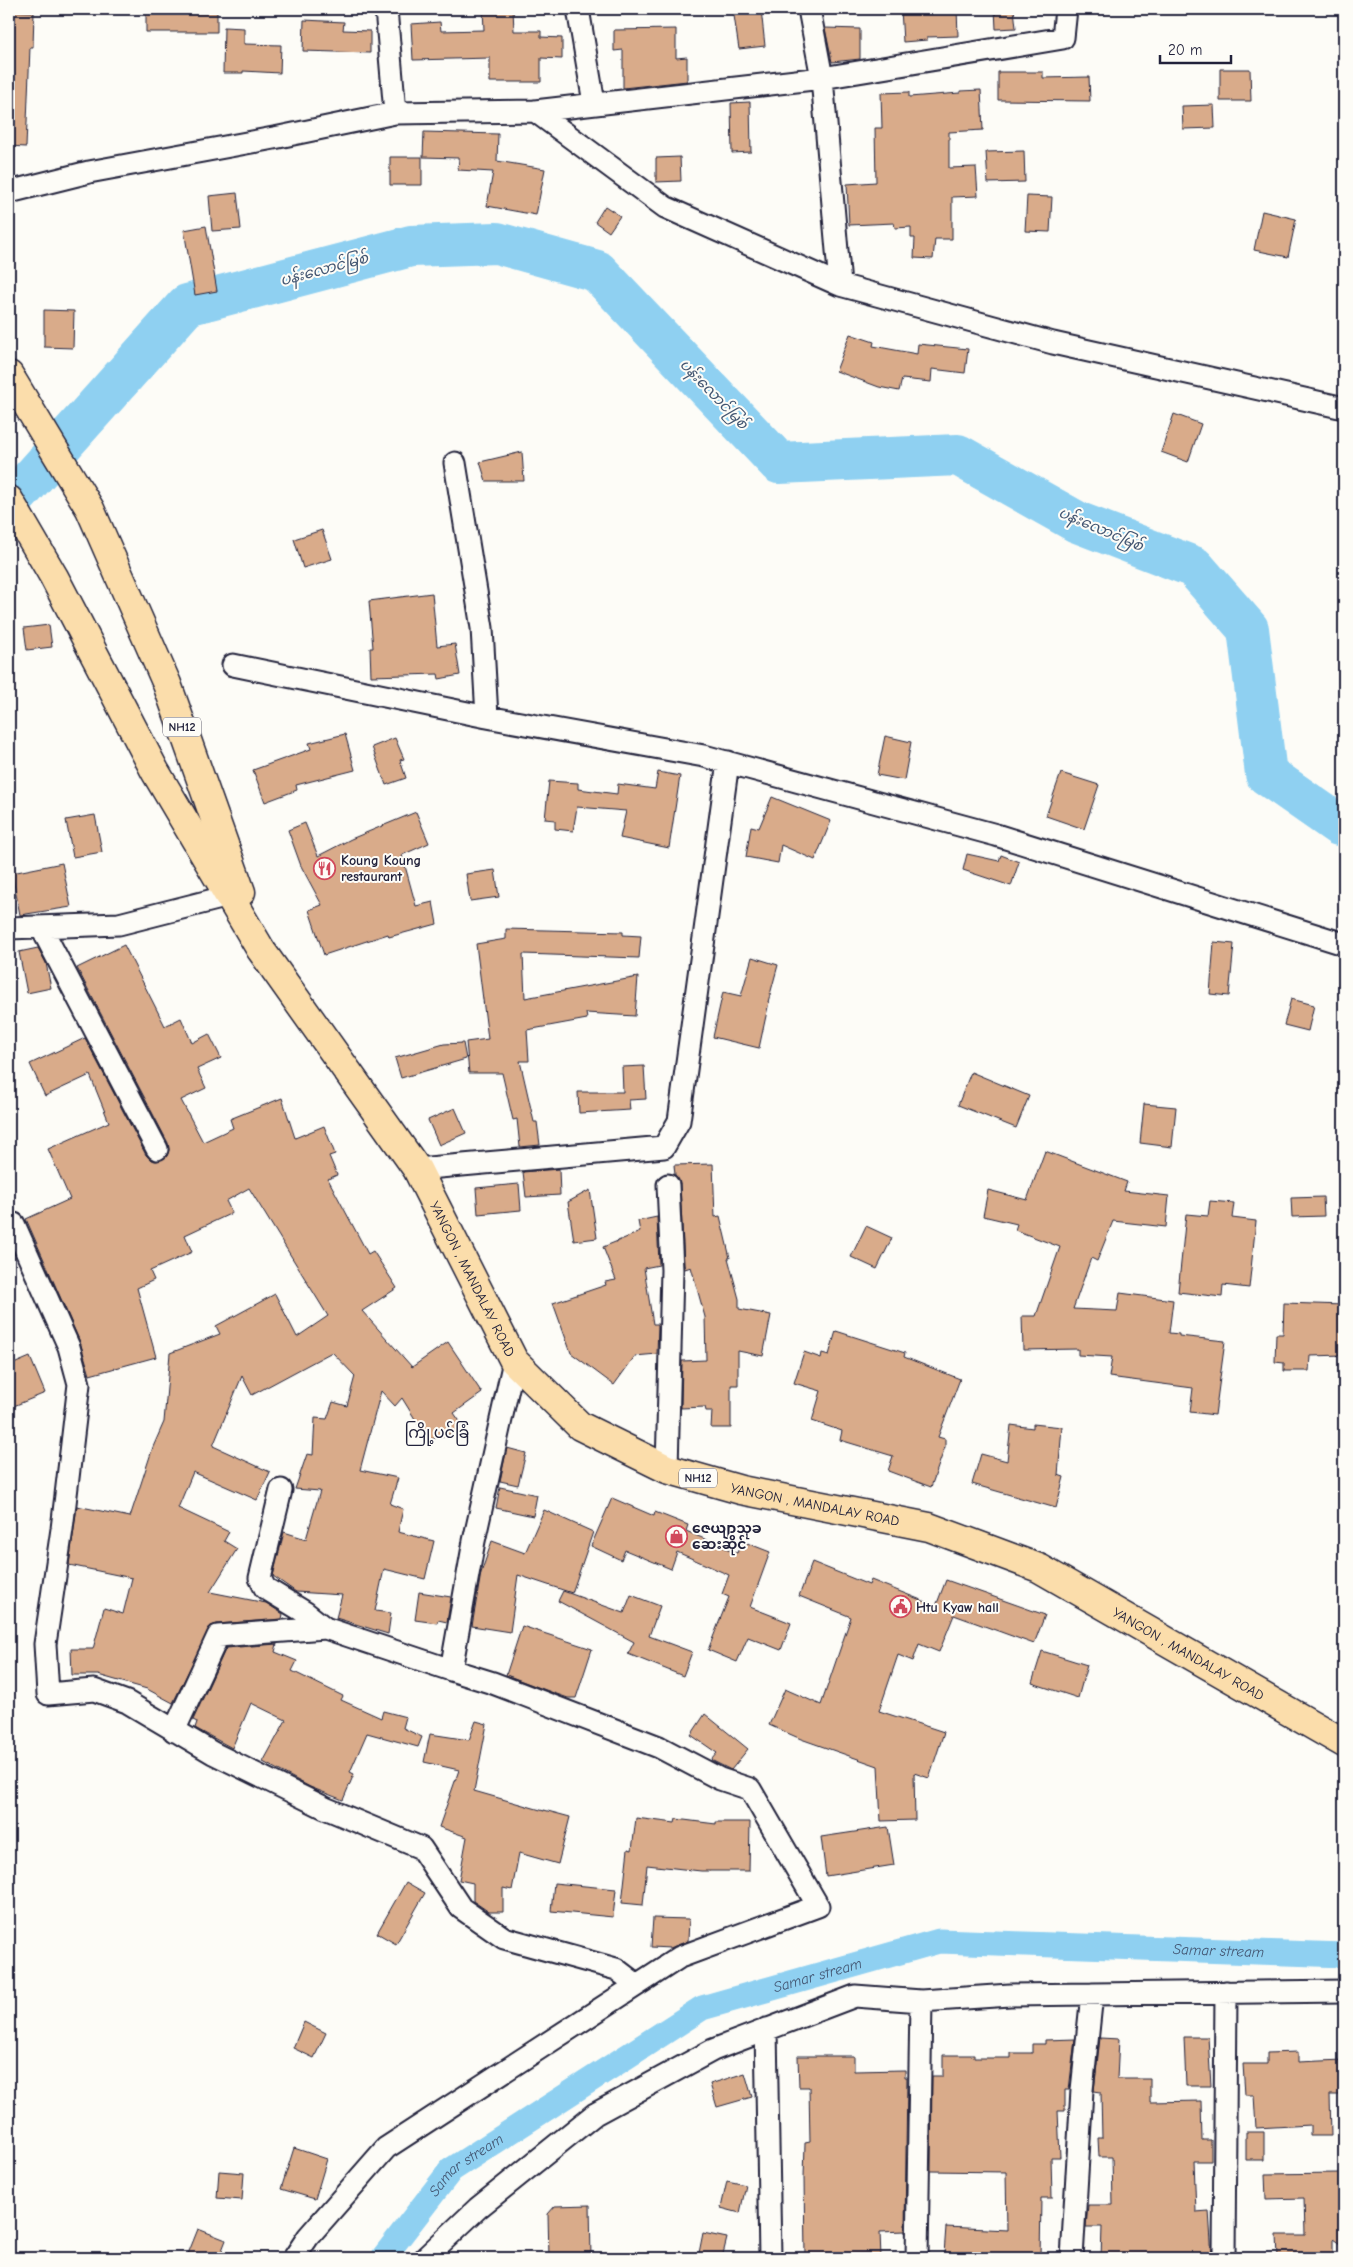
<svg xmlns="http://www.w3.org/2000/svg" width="1353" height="2267" font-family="'Comic Neue','Noto Sans Myanmar',sans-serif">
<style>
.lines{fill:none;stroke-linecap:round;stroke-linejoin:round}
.canal{stroke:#8fd0f1;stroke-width:25}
.river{stroke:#8fd0f1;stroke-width:42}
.building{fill:#d9ab8a;stroke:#22223b}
.street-casing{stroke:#22223b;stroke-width:25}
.highway-casing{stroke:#22223b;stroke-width:31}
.street{stroke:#fdfcf7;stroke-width:21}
.highway{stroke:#fbddab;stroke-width:28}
.labels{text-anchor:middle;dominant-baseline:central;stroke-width:4;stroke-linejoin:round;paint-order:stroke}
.shield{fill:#fdfcf7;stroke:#646373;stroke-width:1}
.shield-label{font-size:12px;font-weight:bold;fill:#22223b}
.poi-label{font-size:14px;font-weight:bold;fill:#22223b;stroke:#fdfcf7;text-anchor:start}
.street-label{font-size:14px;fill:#22223b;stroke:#fdfcf7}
.water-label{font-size:15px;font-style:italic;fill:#435672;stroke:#fdfcf7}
.quarter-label{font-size:16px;fill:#22223b;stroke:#fdfcf7}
</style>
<rect width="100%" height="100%" fill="#fdfcf7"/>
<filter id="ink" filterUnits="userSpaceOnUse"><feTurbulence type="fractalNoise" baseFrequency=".02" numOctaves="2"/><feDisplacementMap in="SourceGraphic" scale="10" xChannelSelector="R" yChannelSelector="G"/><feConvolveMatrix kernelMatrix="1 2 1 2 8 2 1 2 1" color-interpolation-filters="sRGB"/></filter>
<g filter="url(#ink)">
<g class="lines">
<path class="canal" id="s1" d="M383 2258 451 2170 702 2008 939 1941 1344 1955"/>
<path class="river" d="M9 504 187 305 411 246 497 243 597 271 779 463 958 455 1077 522 1194 567 1248 629 1266 774 1339 825 1344 824"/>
</g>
<path class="building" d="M146 9H217V32H146Z
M483 9H513L514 31H541V37L562 38V59L541 58V82H490V58L413 60 411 24 440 22 441 31 484 30Z
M733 9H761L765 46 739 49Z
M901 9H957L958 36 927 37V40L903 42Z
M995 9H1014L1016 28 996 29Z
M9 11 34 12 33 47H30L26 147 9 146Z
M304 20 344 22 343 30 370 31V53L303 51Z
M224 27 244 28V44L281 45 280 73 243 71V73H223Z
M825 28 860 29V59L832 62Z
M676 29V58L687 57V81L623 88V50L614 51V30Z
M1220 69H1250L1251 101H1220Z
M998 72H1043V78L1089 77 1090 101 998 100Z
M981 90 983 130 949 132V168L976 167 978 196 952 197V239H935L933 259 914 258 915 238H911V227L895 228 894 223 849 225 847 184 876 182 875 128H882L881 93 909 92V97L960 93V91Z
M750 102 751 152 732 153 731 103Z
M1214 105 1215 128 1183 129 1182 106Z
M424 132 498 134 497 161 545 169 536 215 487 206 493 172 458 170 459 158 423 157Z
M1024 151 1025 182 988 183 986 152Z
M390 157H422V185H390Z
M680 157 681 181 656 182V158Z
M237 193 241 229 212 231 209 196Z
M1027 196 1052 197 1050 232 1025 231Z
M605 206 620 216 609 232 595 222Z
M1262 211 1296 219 1288 257 1254 250Z
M206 226 217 291 195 295 184 230Z
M44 310 74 311 73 348 44 347Z
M850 334 874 342 873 346 917 354 918 344 968 349 965 373 932 369 931 382 902 379 899 391 879 387 836 371Z
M1174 414 1201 424 1188 462 1161 452Z
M522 452 524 481H486L480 462Z
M322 530 332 559 303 568 294 539Z
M432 593 437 646 455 644 460 675 439 679 438 674 371 676 370 648H373L369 601Z
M49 625 52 647 27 650 24 628Z
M345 734 355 770 296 785 297 790 265 802 253 770 311 749 309 743Z
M885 736 911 742 904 780 877 775Z
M395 738 404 759 400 760 406 778 386 785 372 747Z
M658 772 680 776 669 848 620 838 626 811 577 807 573 831 555 829V820L545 819 549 781 578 783V789L617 794 618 784 655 789Z
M1061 773 1099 785 1084 829 1046 816Z
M772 797 831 821 815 860 781 845 778 863 746 857 751 826 759 828Z
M416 812 429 843 402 855 416 906 433 902 437 924 389 937 388 934 324 955 309 910 322 905 301 866 288 830 305 823 318 856 351 839Z
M95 815 102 852 73 857 66 820Z
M967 854 999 861 1001 855 1019 862 1011 886 963 870Z
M62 863 71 907 20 915 12 873Z
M495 870 499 897 470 901 466 874Z
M506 929 623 932V935L641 936 639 958 523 954 525 998 638 977 635 1016 586 1013 587 1019 527 1030 529 1061H520L534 1122H537L540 1145 520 1147 517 1119 513 1120 502 1073H469L466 1042 488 1039 476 944 506 939Z
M1214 942 1234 944 1229 996 1210 994Z
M124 945 165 1026 181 1018 192 1043 209 1034 221 1058 197 1069 206 1088 181 1100 203 1142 233 1128 230 1119 282 1098 295 1138 324 1126 335 1154 329 1156 337 1175 328 1179 368 1254 373 1251 397 1288 362 1311 412 1367 448 1342 482 1393 454 1413 466 1430 428 1440 402 1398 395 1406 381 1391 360 1470 398 1478 390 1504 403 1509 398 1532 434 1541 425 1579 384 1569 375 1611 391 1613 388 1634 336 1618 342 1595 296 1592 273 1576 284 1532 306 1539 320 1491 295 1489 307 1454 313 1455 315 1418 327 1419 333 1402 347 1406 355 1376 332 1352 252 1395 242 1376 213 1446 270 1472 257 1500 193 1472 178 1508 229 1532 224 1541 237 1549 210 1592 266 1603 283 1614 282 1619 217 1624 211 1626 173 1703 147 1689 98 1675H72L71 1649H93L104 1608 123 1614 132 1578 69 1565 77 1506 130 1517 153 1447 164 1422 170 1353 220 1334 216 1326 275 1294 297 1337 328 1316 249 1188 226 1201 232 1213 185 1235 192 1252 150 1271 154 1280 137 1288 156 1357 90 1375 80 1342 26 1219 70 1199 48 1149 109 1122 90 1075 45 1096 30 1064 85 1038 146 1155 151 1160 157 1161 167 1156 169 1150 168 1143 77 968Z
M38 948 46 963 51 988 27 993 19 952Z
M752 957 778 965 768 1002H769L759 1048 713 1037 723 992 741 996Z
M1291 999 1314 1005 1308 1031 1284 1025Z
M463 1043 466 1059 401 1078 395 1058 444 1044Z
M644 1066 646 1099 629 1100 630 1110 579 1113 578 1092H623L622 1067Z
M971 1072 1029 1096 1016 1128 958 1105Z
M1144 1104 1176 1107 1172 1147 1140 1143Z
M455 1108 466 1133 439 1145 428 1120Z
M1045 1151 1127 1182 1124 1191 1169 1196 1166 1227 1113 1221 1097 1261 1091 1258 1073 1309 1117 1311 1120 1293 1173 1300 1169 1333 1179 1334V1336L1225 1341 1215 1415 1190 1412 1193 1388 1109 1377 1112 1357 1078 1355V1349L1023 1350 1022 1316H1036L1060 1247 1015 1230 1017 1224 983 1216 988 1190 1027 1200Z
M713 1164 715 1217 720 1216 730 1258H728L739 1299V1309L771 1315 763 1356 738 1351V1385H731V1428H711L712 1411H706L705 1407 681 1408 682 1361 706 1360 705 1317 691 1267 685 1269 684 1265 680 1184 675 1175 674 1165Z
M559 1169 560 1195 526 1197 523 1172Z
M519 1184 521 1210 478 1214 476 1188Z
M590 1190 597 1238 574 1241 568 1202Z
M1323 1197 1324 1216 1292 1217 1291 1198Z
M1210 1201 1234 1203 1232 1218 1256 1221 1249 1288 1223 1285 1222 1297 1178 1292 1186 1214 1208 1216Z
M657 1217 659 1265 644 1268 653 1324H658L657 1354 635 1356 614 1385 571 1353 553 1303 606 1285 605 1282 616 1280 603 1247 640 1232 638 1221Z
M866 1226 892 1238 877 1269 851 1257Z
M1284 1303 1344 1305V1355L1310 1356 1309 1371H1284V1363L1275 1362 1276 1334H1283Z
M836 1331 905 1353 904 1357 960 1379 938 1437 945 1439V1447L931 1487 888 1471 893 1456 840 1440 842 1431 812 1421 821 1391 794 1383 804 1352 821 1358 822 1353 829 1355Z
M30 1357 45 1393 9 1408V1366Z
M1033 1424 1062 1427 1058 1475 1064 1477 1056 1508 972 1484 981 1454 1007 1461 1011 1425 1033 1428Z
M507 1448 526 1453 518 1485 500 1481Z
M500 1487 537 1495 533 1516 496 1508Z
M612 1498 654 1516 655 1512 688 1525 686 1531 737 1553 742 1541 770 1552 750 1607 791 1623 781 1650 748 1637 737 1662 708 1650 729 1597 722 1594 729 1575 677 1552 671 1569 625 1550 621 1560 591 1546Z
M544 1510 593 1532 572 1593 518 1575 510 1632 472 1626 481 1573 492 1541 525 1553Z
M812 1562 869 1585 871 1580 936 1606 946 1580 1045 1615 1034 1644 954 1615 939 1652 919 1644 913 1661 898 1655 879 1711 944 1732 929 1778 914 1773 915 1820 881 1821 878 1766 801 1739 769 1725 785 1689 821 1705 851 1617 799 1596Z
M563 1591 624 1613 631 1595 660 1606 649 1636 692 1652 683 1676 628 1654 634 1642 558 1601Z
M419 1592 451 1597 447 1622 438 1620 437 1623 415 1620Z
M522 1626 592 1649 576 1698H568L551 1692 506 1675Z
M277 1644 275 1652 297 1661 292 1671 343 1696 341 1700 381 1718 383 1711 406 1717 403 1728 422 1737 418 1747 367 1733 350 1772 354 1774 343 1800 310 1787 263 1762 286 1720 251 1703 232 1748 195 1728 197 1722 193 1720 226 1648Z
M1042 1651 1087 1665 1078 1698 1032 1683Z
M705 1714 748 1749 731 1770 711 1760 717 1753 691 1735Z
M476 1721 487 1724 474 1791 544 1811V1810L570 1817 558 1864 519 1853 512 1890 503 1888V1912H489L473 1901V1883L459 1880 467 1837 439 1827 459 1770 424 1762 430 1734 469 1740Z
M636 1818 675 1823 676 1819 716 1824V1822H750L749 1871H701L647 1865 643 1905 622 1903 628 1849 632 1850Z
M888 1827 894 1865 826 1876 821 1837Z
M406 1882 425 1893 396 1944 377 1933Z
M554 1883 616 1889 613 1917 551 1911Z
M653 1918 689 1919 688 1941 670 1948 651 1947Z
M304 2022 326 2033 314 2058 293 2048Z
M1184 2037H1208L1211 2086H1186Z
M1100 2038 1119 2039 1117 2079H1150V2102L1201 2101 1202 2140H1211V2161H1194L1196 2212 1209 2211 1212 2258H1101L1102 2227H1086L1088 2205H1113L1112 2157H1099L1098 2138H1102L1101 2092 1094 2091Z
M1075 2039 1069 2090H1065V2111H1058L1060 2157H1051L1052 2198H1041L1040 2258H998L944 2254 946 2227 1007 2230 1006 2172 931 2171 932 2076H943V2055H974V2058H1011V2053H1032V2044H1045V2040Z
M1298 2052V2062L1344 2060V2095H1330L1331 2136H1310V2125L1256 2128 1254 2095H1245L1243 2064H1267V2053Z
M798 2056H854V2071L905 2070V2077H907L905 2231 880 2232 881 2258H805L804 2177 805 2143 810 2142 809 2087H799Z
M745 2073 752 2097 717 2107 710 2084Z
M1246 2132H1264V2160H1246Z
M294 2148 327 2159 315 2199 281 2189Z
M219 2171 244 2173 242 2200 217 2198Z
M1339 2173V2202H1342L1343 2246 1333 2239V2258H1278L1277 2235H1305L1304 2198 1266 2199 1265 2174Z
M727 2181 746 2185 740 2213 721 2208Z
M590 2205 591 2258H549L548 2214 555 2206Z
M198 2229 226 2240 219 2258H198L188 2254Z
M703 2233 727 2238 722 2258H698Z"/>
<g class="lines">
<defs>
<path id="street" d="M386 9 395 113
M578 9 594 103
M809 9 822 78 840 285
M535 111 822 78 1063 38 1066 9
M9 192 89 172 279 137 395 113 535 111 665 207 840 285 1053 343 1344 408
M455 463 482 628 487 717
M233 665 487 717 704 756 996 835 1344 944
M41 927 157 1149
M9 928 119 924 229 896
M417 1169 664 1147 679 1121 728 762
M14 1224 69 1347 79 1384 62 1529 45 1644 48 1694 94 1690 127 1702 213 1753 325 1808 421 1848 461 1908 504 1938 616 1969 637 1985
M667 1469 672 1270 668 1185
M281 1490 260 1578 265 1588 306 1613 325 1628 451 1670
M174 1731 218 1636 325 1628
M766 2029 770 2258
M294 2258 308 2237 386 2148 680 1957 818 1906 750 1789 720 1779 659 1747 493 1683 451 1670 474 1541 514 1361
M425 2258 478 2208 595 2114 713 2050 855 1996 921 2001 1010 1995 1344 1991
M917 2258 921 2001
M1072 2258 1082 2090 1092 1994
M1224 2258 1226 1992"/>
<g id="highway">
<path d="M9 375 90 509 167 684 241 892"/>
<path id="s2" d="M9 500 54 577 155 771 261 950 417 1169 514 1361 580 1426 667 1469 741 1490 929 1527 1039 1568 1344 1743"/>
</g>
</defs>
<use href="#street" class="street-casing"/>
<use href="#highway" class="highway-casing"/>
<use href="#street" class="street"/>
<use href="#highway" class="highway"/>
</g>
</g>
<defs>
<symbol id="restaurant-ring" viewBox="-11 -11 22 22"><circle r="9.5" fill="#fdfcf7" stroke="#d1495b" stroke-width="1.5"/><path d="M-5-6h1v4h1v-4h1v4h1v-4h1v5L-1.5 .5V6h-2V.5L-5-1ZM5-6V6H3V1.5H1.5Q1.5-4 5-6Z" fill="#d1495b"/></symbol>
<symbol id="shop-ring" viewBox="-11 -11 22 22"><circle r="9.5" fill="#fdfcf7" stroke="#d1495b" stroke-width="1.5"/><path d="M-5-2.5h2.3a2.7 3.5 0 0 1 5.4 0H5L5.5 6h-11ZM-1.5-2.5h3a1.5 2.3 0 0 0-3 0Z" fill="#d1495b"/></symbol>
<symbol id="civic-ring" viewBox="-11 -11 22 22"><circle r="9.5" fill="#fdfcf7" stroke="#d1495b" stroke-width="1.5"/><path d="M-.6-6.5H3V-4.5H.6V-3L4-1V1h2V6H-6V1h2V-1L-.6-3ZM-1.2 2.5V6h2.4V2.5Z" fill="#d1495b"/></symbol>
</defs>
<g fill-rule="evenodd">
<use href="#restaurant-ring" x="312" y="856" width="25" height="25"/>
<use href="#shop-ring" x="664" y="1524" width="25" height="25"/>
<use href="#civic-ring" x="888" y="1594" width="25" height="25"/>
</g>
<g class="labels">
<g class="shield">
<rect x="163" y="717.5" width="38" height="19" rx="4"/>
<rect x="679" y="1468.5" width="38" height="19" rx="4"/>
</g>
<g class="shield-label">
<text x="182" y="727">NH12</text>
<text x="698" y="1478">NH12</text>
</g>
<g class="poi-label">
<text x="341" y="860">Koung Koung<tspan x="341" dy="16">restaurant</tspan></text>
<text x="692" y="1528">ဇေယျာသုခ<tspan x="692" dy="16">ဆေးဆိုင်</tspan></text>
<text x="916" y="1607">Htu Kyaw hall</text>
</g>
<g class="street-label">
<text stroke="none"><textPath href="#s2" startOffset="908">YANGON , MANDALAY ROAD</textPath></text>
<text stroke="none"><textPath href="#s2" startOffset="1342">YANGON , MANDALAY ROAD</textPath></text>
<text stroke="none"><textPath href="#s2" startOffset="1748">YANGON , MANDALAY ROAD</textPath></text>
</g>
<g class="water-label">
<text transform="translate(324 269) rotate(-15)">ပန်းလောင်မြစ်</text>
<text transform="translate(714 394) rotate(46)">ပန်းလောင်မြစ်</text>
<text transform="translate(1101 529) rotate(23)">ပန်းလောင်မြစ်</text>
<text stroke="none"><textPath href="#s1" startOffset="936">Samar stream</textPath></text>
<text stroke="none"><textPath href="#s1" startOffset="530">Samar stream</textPath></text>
<text stroke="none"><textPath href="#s1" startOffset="126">Samar stream</textPath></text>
</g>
<g class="quarter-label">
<text x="437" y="1433">ကြို့ပင်ခြံ</text>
</g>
</g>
<rect width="1353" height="2267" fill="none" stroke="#fdfcf7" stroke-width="30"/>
<rect x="15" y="15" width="1323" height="2237" fill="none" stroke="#22223b" stroke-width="2" filter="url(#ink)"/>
<path d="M1160 55v8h71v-8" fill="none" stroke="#22223b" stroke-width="2.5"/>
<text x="1168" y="55" font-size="15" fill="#22223b" stroke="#fdfcf7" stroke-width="4" paint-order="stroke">20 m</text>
</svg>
